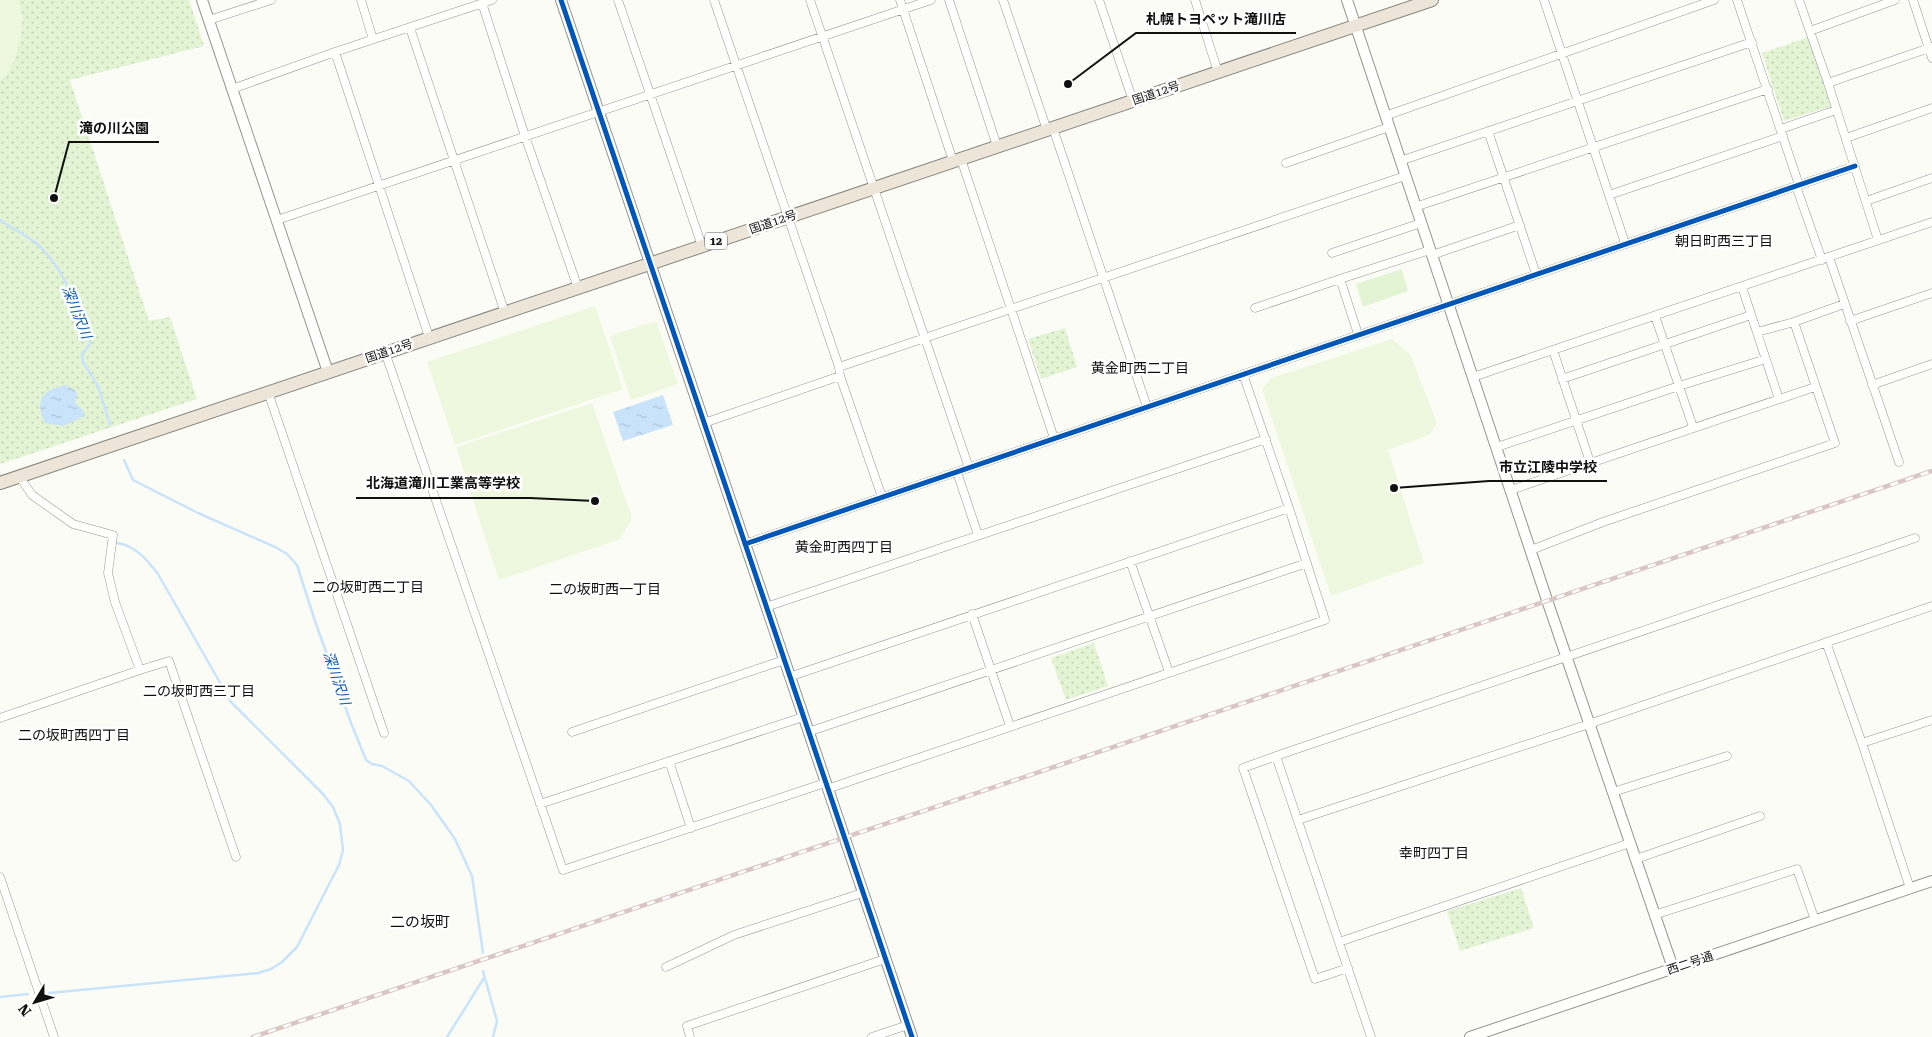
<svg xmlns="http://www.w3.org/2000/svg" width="1932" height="1037" font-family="'Roboto Serif','Noto Sans JP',serif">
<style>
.grass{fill:#e3f4d4}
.park{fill:url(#park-dots)}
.pitch{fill:#eef8de}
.water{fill:url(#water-ripples)}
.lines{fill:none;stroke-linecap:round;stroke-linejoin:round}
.stream{stroke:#c9e4fa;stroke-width:2.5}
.minor-casing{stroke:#969694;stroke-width:9}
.tertiary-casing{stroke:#969694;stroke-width:12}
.trunk-casing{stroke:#848481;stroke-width:14}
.minor{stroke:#fffffe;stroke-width:8}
.tertiary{stroke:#fffffe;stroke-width:10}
.trunk{stroke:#ede6d8;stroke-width:12}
.rail-casing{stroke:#d9c6c4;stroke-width:4.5}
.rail{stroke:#fff;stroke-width:2.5;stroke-dasharray:8;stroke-linecap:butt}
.cycleway-casing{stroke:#fff;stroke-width:8}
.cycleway{stroke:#0057b8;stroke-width:5}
.labels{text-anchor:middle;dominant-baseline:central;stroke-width:5;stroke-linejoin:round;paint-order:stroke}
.shield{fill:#fff;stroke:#585858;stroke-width:1}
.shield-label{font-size:11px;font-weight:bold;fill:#101010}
.street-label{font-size:12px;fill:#101010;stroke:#fff}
.neighbourhood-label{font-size:14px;fill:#101010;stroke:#fff}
.water-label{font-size:14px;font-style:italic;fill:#0e58ac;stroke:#fff}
.quarter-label{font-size:15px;fill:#101010;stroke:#fff}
.leader{fill:none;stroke:#101010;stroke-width:2}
.callout-dot{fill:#101010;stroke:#fff;stroke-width:2}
.callout-label{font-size:14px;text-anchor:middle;font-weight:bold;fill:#101010;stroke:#fff;stroke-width:5;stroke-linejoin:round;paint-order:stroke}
</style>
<defs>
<pattern id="park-dots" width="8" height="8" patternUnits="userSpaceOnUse" patternTransform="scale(1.25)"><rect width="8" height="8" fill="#e3f4d4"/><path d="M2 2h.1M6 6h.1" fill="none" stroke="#c2d0b5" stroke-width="1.8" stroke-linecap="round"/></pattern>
<pattern id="water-ripples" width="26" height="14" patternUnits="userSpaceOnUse" patternTransform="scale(1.25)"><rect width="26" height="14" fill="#c9e4fa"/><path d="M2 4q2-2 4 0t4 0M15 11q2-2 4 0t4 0" fill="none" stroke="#acc3d5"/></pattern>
</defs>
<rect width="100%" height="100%" fill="#fcfcf6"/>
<path class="grass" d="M1402 269 1408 291 1363 307 1356 284Z"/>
<path class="park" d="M0 0H189L204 46 70 80 149 321 170 317 197 399 0 464Z
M1809 37 1832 106 1784 121 1762 53Z
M1065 328 1077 367 1041 379 1028 339Z
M1094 643 1108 686 1066 700 1051 658Z
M1521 888 1534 928 1460 951 1447 911Z"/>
<path class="pitch" d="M0 0H18C20 7 23 16 22 23 22 38 14 73 0 80Z
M595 306 623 389 455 445 427 362Z
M656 321 678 384 631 400 610 336Z
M1392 339 1410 354 1437 423 1429 435 1388 450 1424 563 1331 596 1262 389 1271 378Z
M592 403 632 518 620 539 499 580 456 447Z"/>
<path class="water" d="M64 385 72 388 77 393 75 403 82 409 85 416 63 426 45 423C40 414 37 401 46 393 50 389 59 387 64 385Z
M663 395 673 425 623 441 613 412Z"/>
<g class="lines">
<path class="stream" d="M0 220C11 228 25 234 36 243 63 266 77 306 90 338V344L82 355 83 362 98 386 110 424
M124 460 133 480 198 513 275 547 287 554 297 565 314 618 351 723 366 760 372 764 382 766 409 781 431 805 455 839 472 876 483 953
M483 971 497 1021 493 1037
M49 993 258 973 271 969 282 962 297 947 339 865 343 850 340 824 333 807 323 794 231 702 158 574C148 561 135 545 117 543
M0 997 28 994
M447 1037 484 978"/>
<defs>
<path id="minor" d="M361 0 373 39
M618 0 702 246
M714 0 839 367 840 376 882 497
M810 0 969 468
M900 0 953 161
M949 0 997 146
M1003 0 1047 130
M1099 0 1133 101
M1195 0 1218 72
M1544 0 1625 243
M1737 0 1799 185
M1799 0 1828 83
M1913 0 1932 58
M482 3 525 136 578 288
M209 20 271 0
M410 28 505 313
M1810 31 1895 0
M335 52 429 337
M232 89 335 52 492 0
M1385 116 1714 0
M1053 128 1147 407
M1781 129 1836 110
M1488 131 1536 274
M1846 138 1932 108
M961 159 1054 438
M1400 161 1752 42
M1286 163 1389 127
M1796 186 1822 260
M1609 195 1783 136
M1866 201 1932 178
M1415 207 1768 89
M277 220 931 0
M1878 240 1828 83 1932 47
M1332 253 1421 223
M1432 255 1520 225
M1829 257 1899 462
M1742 287 1779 399
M1255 308 1340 279
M1655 316 1693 427
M1850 321 1932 293
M1757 332 1794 322
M1358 334 1340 279 1430 250
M1553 350 1590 462
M385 352 563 870 825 783
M839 367 1405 176
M1473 377 1932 222
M1562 379 1751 315
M1872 385 1932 364
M268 392 384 733
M704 423 840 376
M1497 447 1679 386 1766 359
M957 472 978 535
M1511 490 1815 387
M745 544 1855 166
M1531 550 1603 522 1835 443 1794 322 1844 304
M1130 561 1169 672
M766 607 1266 439
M972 614 1010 726
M1826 642 1862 743 1910 888
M140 670 169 661 236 857
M789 677 1289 508
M0 718 140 670 115 602 108 573 113 535 73 524 32 495 19 476
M572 732 784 660
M808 732 1307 563
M1862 743 1932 720
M1276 756 1243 768 1315 979 1348 968
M669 761 691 828
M827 789 1325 620 1289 508 1243 374
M1613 792 1727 756
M540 804 803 717
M1298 820 1589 724 1932 606
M1636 859 1760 816
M0 877 54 1037
M1654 915 1797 869 1815 920
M1339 942 1630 843
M666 967 734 935 862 893
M690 1037 687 1026 885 959
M872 1037 908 1025
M1371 1037 1276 756 1915 538"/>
<path id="tertiary" d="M202 0 328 372
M561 0 912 1037
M1347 0 1549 606 1673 968
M1470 1037 1932 881"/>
<path id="trunk" d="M0 483 1432 0"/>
</defs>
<use href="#minor" class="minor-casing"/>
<use href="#tertiary" class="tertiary-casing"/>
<use href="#trunk" class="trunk-casing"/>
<use href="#minor" class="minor"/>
<use href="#tertiary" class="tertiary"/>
<use href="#trunk" class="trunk"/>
<defs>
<path id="rail" d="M253 1037 1932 471"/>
</defs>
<use href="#rail" class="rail-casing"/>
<use href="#rail" class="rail"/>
<defs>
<path id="cycleway" d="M561 0 912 1037
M745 544 1855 166"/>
</defs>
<use href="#cycleway" class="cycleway-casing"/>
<use href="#cycleway" class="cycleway"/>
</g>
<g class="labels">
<rect class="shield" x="705" y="232.5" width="22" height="17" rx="4"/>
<g class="shield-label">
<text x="716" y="241">12</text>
</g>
<g class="street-label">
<text transform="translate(1156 93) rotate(-19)">国道12号</text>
<text transform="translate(773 222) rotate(-19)">国道12号</text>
<text transform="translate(389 351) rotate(-19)">国道12号</text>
<text transform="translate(1690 963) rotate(-19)">西二号通</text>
</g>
<g class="neighbourhood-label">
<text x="1724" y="241">朝日町西三丁目</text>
<text x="1140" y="368">黄金町西二丁目</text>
<text x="844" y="547">黄金町西四丁目</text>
<text x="368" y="587">二の坂町西二丁目</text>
<text x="605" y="589">二の坂町西一丁目</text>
<text x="199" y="691">二の坂町西三丁目</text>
<text x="74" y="735">二の坂町西四丁目</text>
<text x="1434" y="853">幸町四丁目</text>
</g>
<g class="water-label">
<text transform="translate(77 312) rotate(68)">深川沢川</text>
<text transform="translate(337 678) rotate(71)">深川沢川</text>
</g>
<g class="quarter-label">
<text x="420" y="922">二の坂町</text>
</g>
</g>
<path class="leader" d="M1068 84L1136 33H1296M54 198L69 142H159M1394 488L1489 481H1607M595 501L530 498H356"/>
<g class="callout-dot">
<circle cx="1068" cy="84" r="5"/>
<circle cx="54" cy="198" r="5"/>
<circle cx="1394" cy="488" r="5"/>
<circle cx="595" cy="501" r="5"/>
</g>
<g class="callout-label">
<text x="1216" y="24">札幌トヨペット滝川店</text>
<text x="114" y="133">滝の川公園</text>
<text x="1548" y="472">市立江陵中学校</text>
<text x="443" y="488">北海道滝川工業高等学校</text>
</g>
<g transform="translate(35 1002) rotate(232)" stroke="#ffffff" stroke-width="4" paint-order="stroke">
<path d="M0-4L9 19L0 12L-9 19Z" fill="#101010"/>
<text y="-8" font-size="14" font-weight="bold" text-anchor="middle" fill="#101010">N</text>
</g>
</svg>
